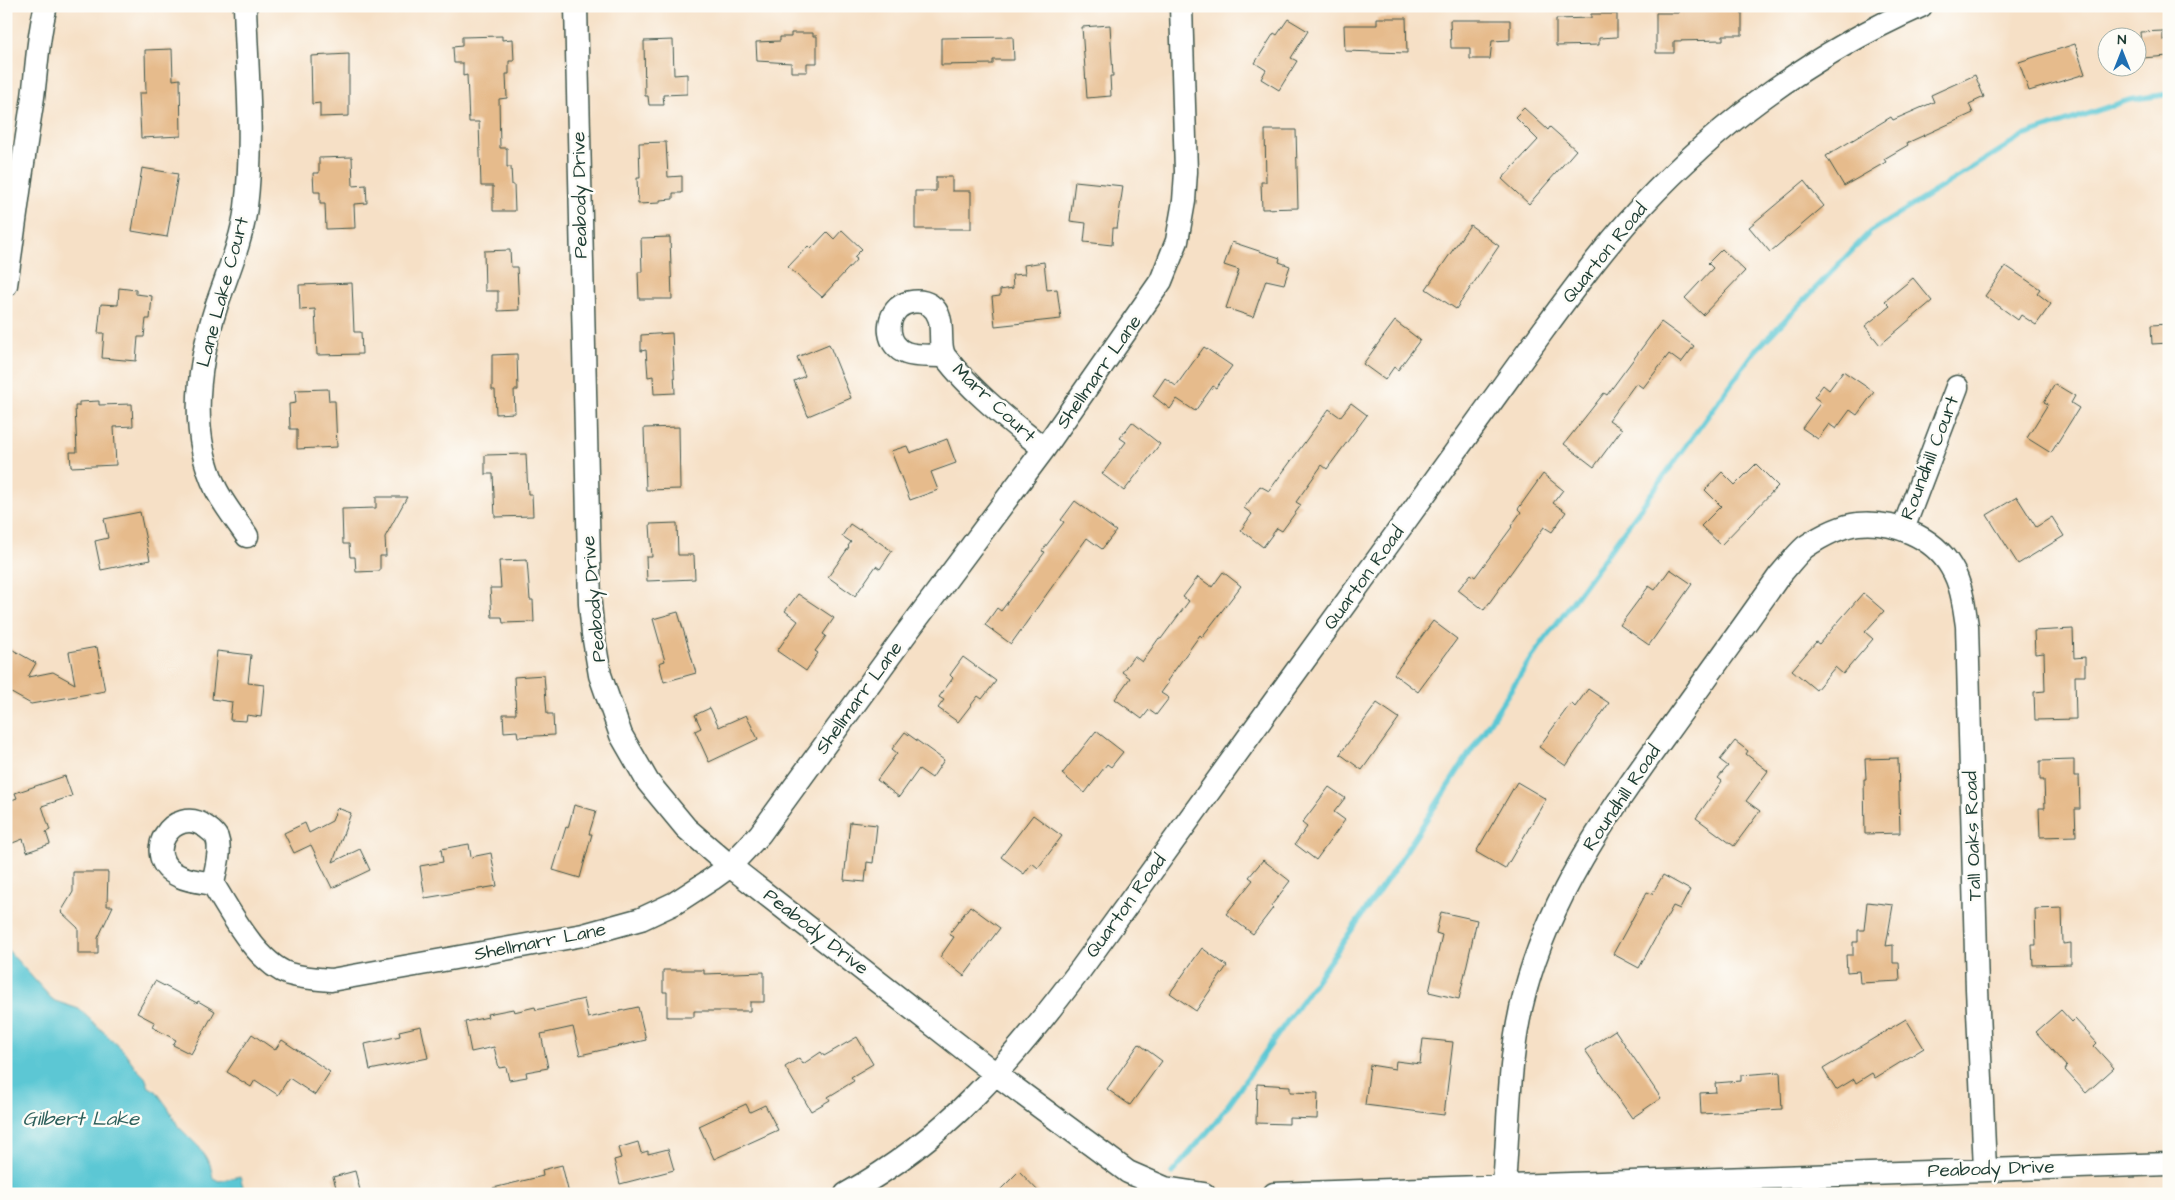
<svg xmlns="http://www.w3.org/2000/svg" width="2175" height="1200" font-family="'Architects Daughter',sans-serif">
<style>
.water{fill:#5bc7d4;stroke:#3d8284}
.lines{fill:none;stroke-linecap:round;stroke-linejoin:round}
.stream{stroke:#5bc7d4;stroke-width:5.5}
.building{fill:#e6bb8c}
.minor-casing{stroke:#3f554a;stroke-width:25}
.minor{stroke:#fff;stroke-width:22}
.labels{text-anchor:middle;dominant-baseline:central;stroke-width:5;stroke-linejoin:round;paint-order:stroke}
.street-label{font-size:19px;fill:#1f3d34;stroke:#fdfcf7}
.water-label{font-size:20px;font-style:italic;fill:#2e605c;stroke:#fdfcf7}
</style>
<rect width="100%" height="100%" fill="#fdfcf7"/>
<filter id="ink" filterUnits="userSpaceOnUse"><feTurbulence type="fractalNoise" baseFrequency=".02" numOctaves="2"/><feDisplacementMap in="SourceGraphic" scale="10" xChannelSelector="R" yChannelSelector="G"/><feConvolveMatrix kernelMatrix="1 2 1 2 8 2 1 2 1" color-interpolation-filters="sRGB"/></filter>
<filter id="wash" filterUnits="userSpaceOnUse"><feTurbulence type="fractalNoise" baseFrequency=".0096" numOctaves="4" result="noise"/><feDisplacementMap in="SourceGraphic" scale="20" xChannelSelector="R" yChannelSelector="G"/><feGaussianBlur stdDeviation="1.12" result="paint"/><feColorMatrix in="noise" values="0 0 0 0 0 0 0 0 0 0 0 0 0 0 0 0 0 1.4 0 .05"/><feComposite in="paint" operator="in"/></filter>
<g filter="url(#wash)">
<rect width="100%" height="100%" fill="#f6e0c6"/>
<path class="water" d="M6 948 51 998 55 1001 79 1009 124 1051 136 1068 145 1077 149 1087 156 1091 169 1109 178 1126 200 1148 210 1164 213 1178 219 1181 240 1176 244 1190 227 1194H6Z"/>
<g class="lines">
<path class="stream" d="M1172 1173 1216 1122 1389 877 1530 660 1755 351 1870 232 2023 136 2129 100 2169 94"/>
</g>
<g id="blocks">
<path class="building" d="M1709 6V10L1742 9V35H1723V40L1674 41V53H1656V13H1679V7Z
M1591 14H1617V37L1599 38V45L1556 46V19L1591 18Z
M1377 18H1406L1407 53 1345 51 1344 25H1377Z
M1288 19 1308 31 1291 58 1297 61 1279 90 1261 79 1266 70 1255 63 1274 33 1277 35Z
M1450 20H1510V40L1492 41 1490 59H1470V48H1451Z
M1110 25 1113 76H1110L1111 96 1087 98 1082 27Z
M2163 31V40L2169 39V56L2142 58 2140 32Z
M791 33H813V36H817V63H807V72H791V63L757 61 756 42 780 41V37H791Z
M502 36V40L513 39 514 61H509V74H506L507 98 499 99 500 148H507V167H511L512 185H514L515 211H493V186H481L479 122H469L467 75 463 76V63H454L453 47 462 46V37Z
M1013 37 1014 60H993V64L941 65V38Z
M673 40 674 75 687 74V94L663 95 664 105H649L648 96H645L644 41Z
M2075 44 2085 74 2029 91 2019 62Z
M172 49 173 80 180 79 181 136 141 138 139 93H146L145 50Z
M349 54V116L320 117V103L312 104 311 56Z
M1975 75 1984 97 1969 104 1973 113 1907 143 1908 145 1884 159 1886 162 1844 186 1826 156 1891 117 1893 120 1934 102 1931 95Z
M1524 108 1548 130 1550 127 1576 150 1529 204 1502 179 1538 140 1515 117Z
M1265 130H1296L1298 208 1262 209 1261 182H1266Z
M666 142 668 177 682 176V193H673V199L660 200V203L638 204 637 178H640L639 143Z
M352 157 353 186 366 185 367 203 354 204 355 228 326 229 325 204H320V192H314L313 173H319V158Z
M142 168 178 174 167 237 132 231Z
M936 177H952V191H971V229H915V191H936Z
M1075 181 1123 186 1117 228H1113L1112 245 1084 242 1086 223 1070 221Z
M1804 181 1824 206 1770 252 1749 227Z
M1470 225 1499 246 1456 309 1426 289Z
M842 230 862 249 854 257 857 259 822 297 788 267 808 246 811 249 827 232 834 239Z
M670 237 672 299H639L638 272H642L641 238Z
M1232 242 1280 258 1279 262 1290 266 1284 284 1266 280 1253 317 1226 308 1239 270 1224 265Z
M1722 249 1745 271 1703 315 1685 298 1713 268 1708 263Z
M510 250 511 267H517L519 310 498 311V291H485L484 251Z
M1044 262 1047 290 1057 289 1061 319 995 326 992 297 1000 296V290L1013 288 1012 275 1025 274 1024 265Z
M2006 266 2040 289 2037 293 2051 304 2036 325 2021 315 2018 320 1985 296Z
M1913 278 1932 301 1880 345 1865 326 1890 306 1885 301Z
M352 283 354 332H361L362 354 317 355 315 309 300 310 299 285Z
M119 288 136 290V294L152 296 150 319H146L144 337H138L136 361 102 358 104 333H98L101 304 118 305Z
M1395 321 1420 340 1398 370 1394 367 1385 380 1363 364Z
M1661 322 1694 346 1681 363 1669 354 1643 388 1636 383 1609 420 1622 429 1594 467 1564 444 1604 393 1607 395Z
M2169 324V343L2152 344 2151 325Z
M672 333 675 393 654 394 653 376 648 377 646 350 641 351V335Z
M829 344 851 398 808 416 794 381 805 376 797 357Z
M1204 347 1232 366 1216 388 1213 386 1195 411 1177 399 1170 409 1153 396 1165 378 1176 386Z
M517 354 518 390H514L515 413 496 414 495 390H492V355Z
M1843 371 1874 392 1857 415 1850 410 1836 429 1829 424 1818 439 1802 428 1821 402 1814 397 1823 385 1829 390Z
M2055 384 2075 396 2071 403 2079 408 2051 453 2027 438 2048 404 2044 402Z
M328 389 329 401H335L337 447 297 449V429H290L289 404 296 403 295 390Z
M99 401V405L132 404 133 426 114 427 116 465 71 467 70 452H77L75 406H79V402Z
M1351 403 1367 415 1327 469 1322 465 1296 502 1301 505 1282 531 1277 528 1263 547 1241 530 1252 514 1244 508 1260 486 1269 491 1329 409 1340 417Z
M1132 422 1160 444 1124 491 1102 474 1126 442 1120 438Z
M679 427 680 489 646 490 644 428Z
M947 439 956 463 931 472 938 490 910 500 891 451 907 446 910 453Z
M526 454 528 494H532L533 516 495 517 493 474H485V455Z
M1756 464 1778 486 1721 545 1701 526 1721 506 1705 490 1722 472 1735 485Z
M1543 474 1563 490 1553 503 1566 512 1552 532 1544 527 1484 610 1458 590 1471 574 1475 577 1512 527 1511 526 1521 512 1518 509Z
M376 497H407L385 537 386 556H380V571L356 572 355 557H350L349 544H343L342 509 376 508Z
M2017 497 2036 527 2052 517 2064 536 2018 564 1987 515Z
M1075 501 1116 531 1102 549 1087 538 1011 644 985 625 997 608 1001 611 1045 552 1042 551 1064 522 1061 520Z
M140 512 150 560 101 570 95 541 108 538 104 519Z
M677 523 678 555H694L695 579 647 581 646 557H652L650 524Z
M850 524 859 530 860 529 892 551 880 569 876 566 855 596 828 577 849 547 848 546 851 542 842 536Z
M527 560 530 600H533L534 622 503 623 502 617H492L490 588H501L499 561Z
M1670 569 1692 584 1649 645 1620 625 1649 586 1655 590Z
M1223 572 1241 586 1202 637 1200 635 1167 681 1169 682 1161 693 1169 698 1156 715 1149 710 1142 719 1115 699 1130 678 1122 672 1134 656 1142 662 1159 638 1161 639 1189 601 1183 597 1198 577 1212 587Z
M1863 593 1884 611 1865 632 1873 639 1843 674 1835 667 1816 690 1792 670 1816 642 1819 644Z
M798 594 834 618 823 634 826 636 815 651 818 653 806 671 777 651 798 621 785 611Z
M678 612 696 673 664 682 659 663 665 661 653 619Z
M1433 621 1457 639 1418 692 1394 674Z
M2073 629 2074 658 2085 657V676H2075L2076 719 2035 720 2034 692 2045 691 2044 653 2035 654 2034 631Z
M6 646 36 663 28 677 53 672 75 684 69 652 97 647 105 691 31 704 6 690Z
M217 651 251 655 248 683 264 685 261 717 247 715 246 721 230 720 232 702 212 699Z
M963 657 996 681 982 699 978 696 958 722 938 708 944 700 939 697 953 678 950 675Z
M544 675 547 714H553L554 735 518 737 517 731 504 732 503 714H516L514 677Z
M1588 689 1609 703 1566 766 1539 747 1571 703 1575 707Z
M1377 703 1399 718 1362 770 1340 754Z
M710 708 719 727 746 715 758 739 709 762 695 731 701 728 695 715Z
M1096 731 1123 752 1111 767 1107 764 1085 793 1062 774Z
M905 732 944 760 932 778 919 769 899 797 877 780 897 753 892 749Z
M1735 741 1748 751 1746 754 1768 771 1746 801 1760 811 1734 846 1696 818 1722 781 1718 778 1728 766 1720 760Z
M1898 758 1900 833 1865 834 1864 779H1866L1865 759Z
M2074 760V776H2079L2080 809H2075L2076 836 2040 837 2039 808H2045L2044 780H2040V761Z
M65 776 72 796 42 806 50 830 46 832 50 844 27 852 23 839 10 844 6 835V822L11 820 6 802 17 798 15 793Z
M1517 782 1546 799 1505 869 1476 852Z
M1329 787 1345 798 1334 812 1345 820 1316 860 1295 844 1307 827 1302 823Z
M574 805 596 811 589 834H592L580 878 553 870 566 827 568 828Z
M337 808 351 813 333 862 360 849 370 870 332 888 311 845 294 853 284 833 305 823 309 833 332 821Z
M1033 815 1062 836 1038 868 1032 863 1024 874 1001 857Z
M850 822 877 825 873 863 867 862 865 882 844 880Z
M469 844 471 857 491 853 497 886 425 898 420 866 443 862 441 849Z
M1263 860 1290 881 1271 906 1273 908 1253 934 1226 914 1253 880 1249 877Z
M73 872H108L107 906H113L98 938V954H78V928L61 912 73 892Z
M1663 875 1690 890 1680 909 1673 906 1639 968 1613 954 1647 892 1652 894Z
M1867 902 1893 905 1886 946 1893 945V963H1899L1900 981 1860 983 1859 971 1847 972 1846 955H1853V942H1858V930H1864Z
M970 906 1000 928 964 976 940 957 954 937 949 934Z
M2062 908 2063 944 2071 943V964L2033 965 2032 945H2036L2035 909Z
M1441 912 1477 920 1459 999 1429 992 1442 935 1436 933Z
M1202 948 1227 966 1196 1011 1170 993Z
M663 970H704V974L764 972V1002H750V1011H694V1017H667V992H663Z
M155 981 197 1003 198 1001 215 1011 191 1054 173 1045 176 1040 152 1027 154 1022 137 1013Z
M584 999 588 1018 638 1007 646 1040 580 1055 573 1027 541 1034 548 1068 526 1072 527 1077 509 1080 506 1067 499 1068 494 1047 471 1052 465 1022 488 1017 487 1014 513 1009 514 1012 535 1007 536 1010Z
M2061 1010 2072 1022 2075 1019 2097 1043 2094 1046 2114 1068 2086 1093 2065 1070 2067 1067 2036 1032Z
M1906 1019 1924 1048 1875 1078 1872 1073 1856 1083 1854 1079 1836 1090 1823 1069Z
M421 1026 428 1058 370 1070 365 1044 400 1036 399 1031Z
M1615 1030 1661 1098 1632 1118 1585 1050Z
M252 1034 275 1050 282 1040 330 1072 315 1095 289 1078 278 1095 255 1080 251 1087 227 1072Z
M857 1037 873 1064 851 1077 854 1081 828 1097 830 1100 811 1111 785 1067 799 1058 803 1064 821 1052 824 1056Z
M1423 1039 1453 1042 1444 1115 1365 1105 1370 1065 1395 1069 1396 1061 1420 1064Z
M1139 1044 1162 1061 1130 1105 1107 1089Z
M1780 1072 1782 1109 1701 1114 1700 1093 1716 1092 1715 1083 1741 1081V1075Z
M1257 1084 1290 1086V1092L1318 1093 1317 1119 1289 1118V1124L1256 1123Z
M746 1104 750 1112 765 1105 778 1130 714 1159 699 1126Z
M638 1142 641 1153 648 1151V1154L668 1149 674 1170 620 1184 614 1160 621 1158 618 1148Z
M562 1165 569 1194H494L493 1188 543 1176 542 1170Z
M355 1171 361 1194H338L333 1177Z
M1019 1171 1041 1194H996Z"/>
</g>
</g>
<g filter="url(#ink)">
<use href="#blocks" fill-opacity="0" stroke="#3f554a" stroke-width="1"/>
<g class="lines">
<defs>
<path id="minor" d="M245 6C247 73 254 140 246 207 242 240 228 272 217 304 198 363 188 431 216 489 224 505 237 521 247 536
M576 6 590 604 593 634 600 675 621 735 648 782 686 828 730 866 997 1075 1128 1172 1165 1188 1204 1194
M6 285C15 225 22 164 32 104 37 71 37 38 46 6
M944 356C932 355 916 357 906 353 887 346 885 321 898 308 906 301 921 299 930 305 949 318 935 345 946 358 973 393 1010 421 1044 449
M1903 529 1957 387
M213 884C202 882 189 881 179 876 138 857 174 803 206 827 210 830 215 833 217 838 222 851 215 871 213 884 230 912 257 963 289 974 303 978 317 979 331 980L583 935 641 919 675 903 712 879 730 866 760 834 905 635 1044 449 1161 281 1177 241 1184 201 1186 172 1181 6
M1504 1186C1509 1122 1508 1055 1525 992 1550 897 1606 816 1663 738 1702 684 1741 630 1779 576 1787 567 1796 555 1805 547 1820 537 1840 526 1858 524 1893 521 1933 536 1951 567 1962 585 1964 606 1967 626L1977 989 1985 1169
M846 1194C949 1137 1011 1061 1081 969 1187 822 1294 674 1401 527 1448 462 1495 397 1542 332 1578 283 1614 234 1656 191 1732 113 1822 50 1921 6
M1274 1194 2169 1164"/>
</defs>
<use href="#minor" class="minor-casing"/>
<use href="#minor" class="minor"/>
</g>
</g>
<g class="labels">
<g class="street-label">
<text transform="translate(580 195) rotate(-91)">Peabody Drive</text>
<text transform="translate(1605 253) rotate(-51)">Quarton Road</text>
<text transform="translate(223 292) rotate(-75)">Lane Lake Court</text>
<text transform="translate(1099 372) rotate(-55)">Shellmarr Lane</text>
<text transform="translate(994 403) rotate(43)">Marr Court</text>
<text transform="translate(1930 458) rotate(-69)">Roundhill Court</text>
<text transform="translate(1364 578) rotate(-54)">Quarton Road</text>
<text transform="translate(594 599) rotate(-95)">Peabody Drive</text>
<text transform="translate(859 698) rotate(-54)">Shellmarr Lane</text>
<text transform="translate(1622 798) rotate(-56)">Roundhill Road</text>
<text transform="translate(1973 836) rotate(-92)">Tall Oaks Road</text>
<text transform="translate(1126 906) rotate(-54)">Quarton Road</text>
<text transform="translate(816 932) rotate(38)">Peabody Drive</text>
<text transform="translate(540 942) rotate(-11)">Shellmarr Lane</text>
<text transform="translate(1991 1169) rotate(-2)">Peabody Drive</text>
</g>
<g class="water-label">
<text x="81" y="1119">Gilbert Lake</text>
</g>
</g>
<rect width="2175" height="1200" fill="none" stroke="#fdfcf7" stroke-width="25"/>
<g transform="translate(2122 52)"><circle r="24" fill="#fdfcf7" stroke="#a4b0a9"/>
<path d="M0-4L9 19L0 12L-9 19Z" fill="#1f6fb2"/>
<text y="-8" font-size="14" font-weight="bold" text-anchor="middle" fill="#1f3d34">N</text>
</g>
</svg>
